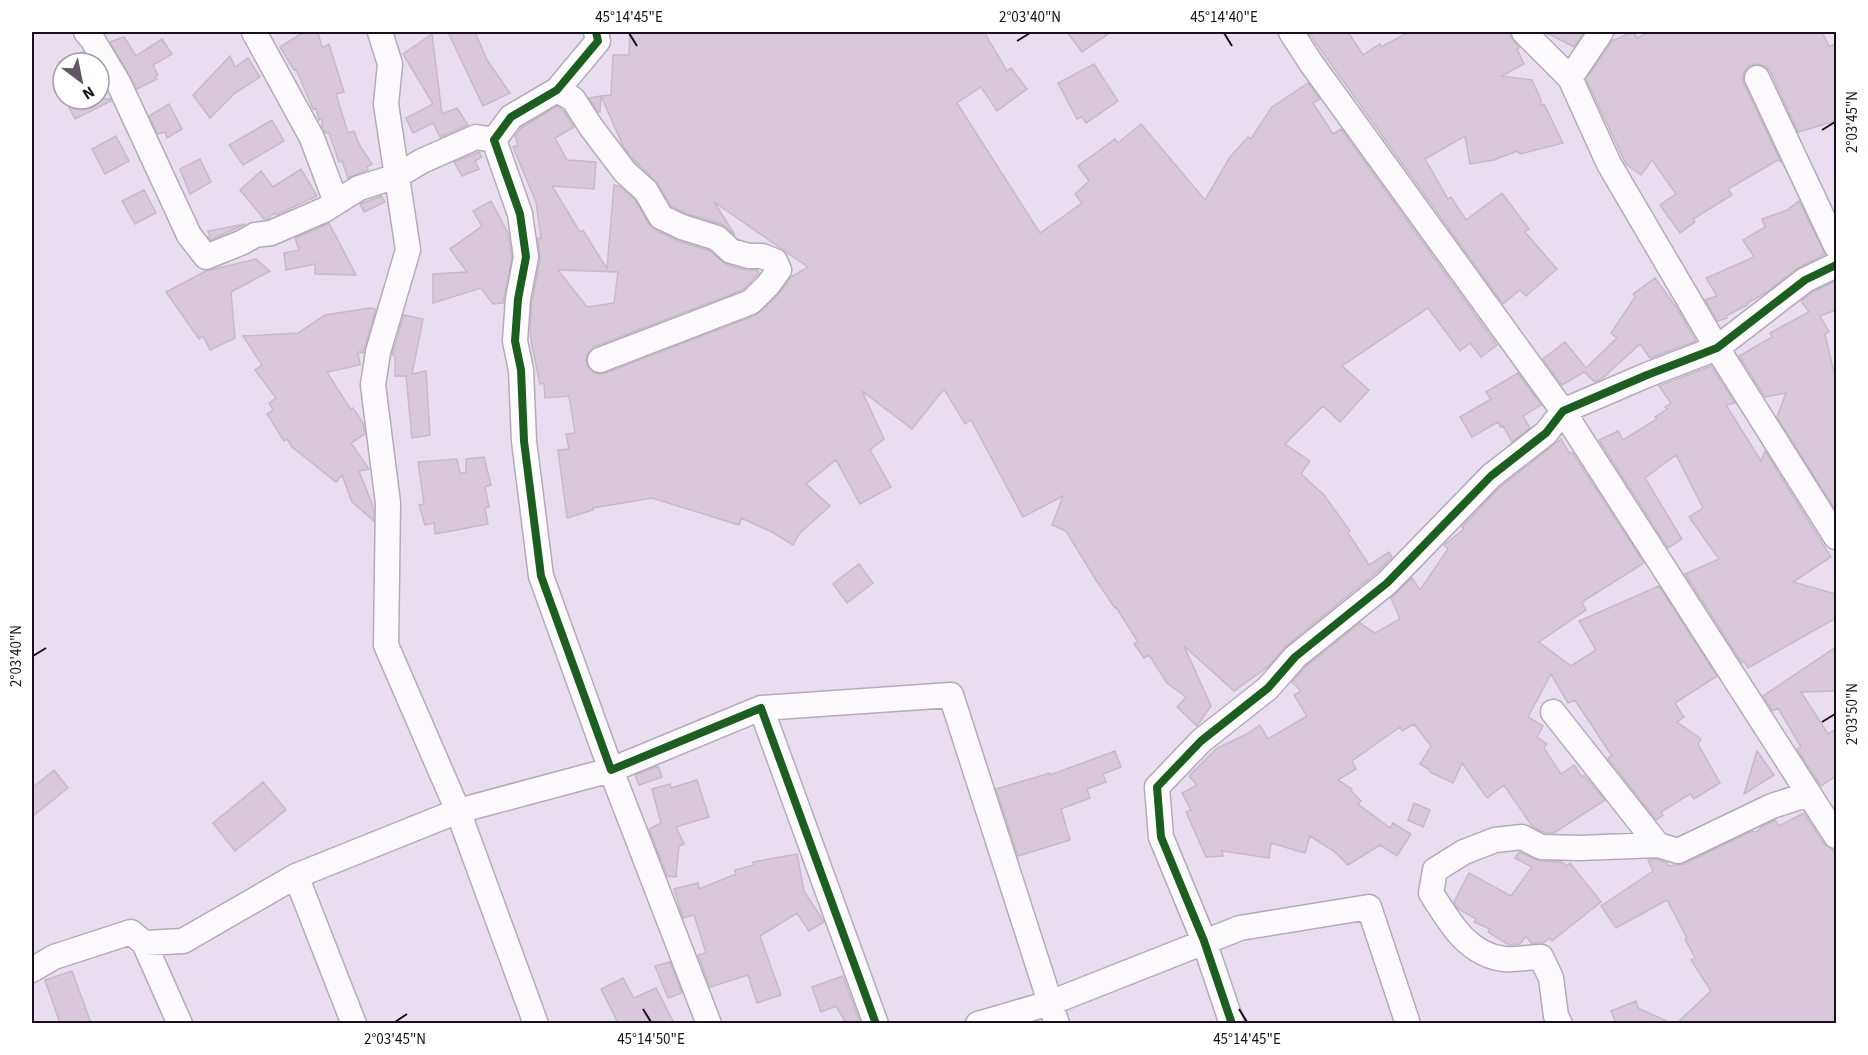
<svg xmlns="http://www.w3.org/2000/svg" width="1868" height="1055" font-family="'Source Sans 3',sans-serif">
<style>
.building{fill:#d9c7da;stroke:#c5bac7;stroke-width:1.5;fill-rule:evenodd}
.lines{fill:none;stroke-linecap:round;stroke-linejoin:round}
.minor-casing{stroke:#b4abb9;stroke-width:27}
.minor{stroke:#fcfafd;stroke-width:24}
.cycleway-casing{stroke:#fff;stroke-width:11}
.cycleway{stroke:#1b5e20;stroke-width:8}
.ticks{fill:none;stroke:#17101b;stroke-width:2}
.neatline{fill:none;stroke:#17101b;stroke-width:2}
.ticks-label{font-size:15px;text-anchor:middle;fill:#17101b}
</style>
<rect width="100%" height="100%" fill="#e9deef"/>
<path class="building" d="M304 32H318L322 48 329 44 344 92 336 94 348 133 354 131 360 146 372 164 367 167 368 170 348 178 342 161 339 162 329 133H325L322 127V118L319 120 316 108 313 109 296 69 294 70 280 47Z
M448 32H475L487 60 510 93 483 106Z
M630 32H984L1007 71 1011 68 1027 89 997 111 981 87 957 103 1040 233 1082 203 1075 194 1089 181 1078 166 1115 139 1118 143 1141 124 1205 200 1230 157 1248 137 1251 139 1272 107 1308 83 1320 99 1313 103 1333 134 1341 129 1497 345 1481 357 1470 343 1460 351 1428 308 1342 366 1369 390 1340 422 1323 406 1285 444 1310 461 1301 474 1324 495 1350 531 1348 533 1369 565 1389 552 1392 557 1377 572 1286 646 1269 666 1234 691 1184 646 1211 706 1197 726 1177 707 1186 697 1167 683 1149 655 1144 658 1134 644 1138 642 1116 607 1115 608 1096 580 1066 531 1052 525 1063 496 1023 517 971 420 965 424 944 389 912 429 862 391 884 439 870 450 891 487 860 504 836 460 806 484 830 506 799 534 793 545 770 531 741 518 739 525 652 498 593 508V510L567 518 558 450 569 449 566 434 575 433 569 396 545 398 544 383 540 384 532 346 530 331 532 301 540 260 538 238H541L536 202 513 147 518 145 515 136 521 128 557 106 563 110 574 127 555 138 567 160 596 162 594 189 552 186 580 232 583 230 607 269 614 185 619 186 635 200 649 224 655 230 678 241 710 251 727 265 745 270H757L759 273 743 290 594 347 589 352 586 358 587 366 592 371 598 374 605 373 756 315 778 295 791 277 808 267 714 202 735 235 721 224 687 214 671 206 658 184 636 162 624 148 601 96 611 95 613 55H629ZM558 270 618 272 614 303 587 307Z
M1067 32H1111L1082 52Z
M1308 32H1348L1363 55 1380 44 1381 47 1409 32H1510V36L1519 48 1517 49 1524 64 1502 76 1532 80 1541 100V106L1544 104 1563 143 1520 154 1517 151 1494 160 1470 164 1465 136 1425 159 1448 199 1451 197 1466 220 1502 193 1529 229 1525 232 1557 269 1526 296 1520 290 1503 304Z
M1545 32H1584L1574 47Z
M1632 32H1634L1637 38 1650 32H1822L1829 46 1836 44V121L1798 132 1770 71 1766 67 1759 64 1750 65 1745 70 1743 76 1744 84 1781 162 1778 160 1728 189 1732 195 1693 219 1695 222 1680 233 1660 205 1676 194 1652 160 1641 175 1626 164 1586 79 1612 41Z
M432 34 442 114 457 108 468 125 440 137 433 123 413 133 406 118 433 104 403 54Z
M124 37 136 56 162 39 172 54 153 65 158 75 155 77 157 79 137 89 110 42Z
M83 52 90 63H60L59 62Z
M230 56 235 67 248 58 260 77 235 93 210 118 193 95Z
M1094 64 1118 101 1086 123 1082 117 1077 119 1058 83Z
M601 96 600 112H598L589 98Z
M65 99H110L111 101 75 119Z
M169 104 182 129 167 138 165 132 158 134 149 116Z
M272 120 284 141 243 165 229 145Z
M116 136 129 161 105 174 92 149Z
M479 152 482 157 475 161 479 169 462 176 454 162Z
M200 159 211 182 190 194 180 169Z
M301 169 317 196 276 215 275 213 267 219H264L240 190 261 171 273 187Z
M144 190 156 213 135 224 122 201Z
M381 196 385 202 364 212 360 204Z
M491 201 508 233 512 257 503 303 493 304 481 288 433 303V274L467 272 450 249 482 226 473 211Z
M1799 201 1825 254 1796 269 1767 292 1746 304 1747 305 1726 316 1727 318 1718 321 1705 300 1717 296 1706 278 1754 257 1743 240 1765 227 1762 219 1787 210Z
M329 223 356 275 315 274V264L286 270 284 253 299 250 295 238Z
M245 224 211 240 208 237 210 236 208 231Z
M256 259 270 271 231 292 235 338 210 350 203 336 199 339 166 292 206 271Z
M1655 278 1678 310 1696 341 1650 358 1640 344 1603 378 1595 382 1584 372 1562 385 1543 359 1565 342 1586 368 1617 338 1611 333 1635 297 1633 294Z
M1836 281V310L1820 316 1829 332 1825 334 1836 381V511L1777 417 1786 393 1765 397 1739 356 1772 337 1770 333 1809 312 1801 301 1813 292Z
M370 308 376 309 363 353 358 352 360 365 327 372 351 410 353 408 363 423 365 434 351 443 369 469 359 471 374 509V521L352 502 342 475 336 482 292 447 287 439 284 441 267 414 273 410 269 403 276 398 255 370 262 365 243 336 298 333 325 315Z
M404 315 423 319 412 374 426 371 430 435 412 438 406 376H395V356L392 355Z
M1711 366 1735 403 1726 405 1761 461 1765 451 1831 557 1793 582 1836 594V618L1748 668 1744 661 1742 663 1685 574 1719 559 1689 517 1703 508 1676 455 1645 478 1682 539 1668 548 1599 440 1618 431 1623 440 1657 419 1655 417 1667 409 1665 407 1671 403 1659 386Z
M1518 373 1541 405 1523 416 1530 428 1512 442 1503 426 1501 427 1498 422 1472 437 1460 417 1491 399 1486 392Z
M1561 439 1569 453 1572 452 1644 563 1582 602 1586 610 1539 642 1571 666 1596 650 1579 621 1659 586 1717 676 1675 703 1684 717 1677 722 1701 739 1698 744 1720 783 1694 799 1690 794 1661 812 1663 815 1656 820 1608 758 1612 756 1575 700 1568 703 1551 674 1528 717 1543 726 1537 737 1547 744 1544 748 1561 774 1574 765 1582 777 1584 775 1605 800 1554 833H1545L1532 826 1504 785 1487 798 1462 763 1453 783 1430 772V770L1420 764 1431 746 1414 724 1402 731 1400 727 1352 761 1356 769 1338 780 1352 789 1351 791 1361 801 1358 804 1390 828 1393 823 1411 834 1397 856 1380 845 1348 865 1335 852 1310 836 1305 853 1271 843 1269 858 1222 851 1223 856 1206 857 1186 812 1191 810 1182 793 1197 785 1189 776 1217 748 1245 735 1260 725 1268 739 1307 716 1294 695 1301 691 1292 682 1305 667 1360 623 1375 633 1400 619 1391 598 1412 578 1420 590 1448 549 1444 545 1464 529 1462 527 1498 489Z
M484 457 491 485 485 487 489 507 485 508 488 524 435 534 434 523 425 525 419 505 424 504 418 462 457 459 460 473H466V459Z
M859 564 873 583 847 603 833 584Z
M1836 647 1835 691 1801 692 1828 734 1836 729V776L1821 786 1797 749 1801 747 1778 708 1773 711 1763 696Z
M1115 751 1121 767 1103 774 1106 782 1087 789 1090 798 1061 809 1070 840 1018 856 996 789 1050 773V775Z
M1757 751 1774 775 1744 794Z
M658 766 662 777 639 785 635 775Z
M54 770 68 788 32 817V788Z
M697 780 709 817 676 827 684 844 679 846 676 877 667 876 649 829 661 823 652 789 670 784 671 788Z
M263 782 286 810 235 851 213 823Z
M1414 803 1430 810 1423 827 1408 820Z
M1804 813 1824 844 1832 849 1836 857V1023H1677L1711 991 1691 960 1695 958 1685 939 1687 938 1667 900 1616 928 1601 906 1653 871 1648 860 1656 859 1667 863 1669 866 1684 864 1752 831 1756 832 1761 827 1775 820 1779 826Z
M1519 852 1540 861 1562 862 1567 866 1570 863 1601 902 1552 941 1550 938 1543 943H1531L1526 936 1520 944 1509 945 1488 932 1490 929 1474 922 1476 919 1457 908 1454 902 1469 873 1511 896 1532 867 1515 858Z
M797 854 804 891 824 922 809 931 797 913 760 936 781 995 757 1003 748 975 710 987 698 955 706 953 694 915 683 918 674 889 698 883 699 889 736 874 735 870 754 865 753 862Z
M670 962 682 993 668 998 655 966Z
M72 971 91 1023H60L45 980Z
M843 976 860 1023H846L836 1006 821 1012 812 987Z
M623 978 634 998 656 988 674 1023H618L601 989Z
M1636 1001 1638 1008 1671 1023H1616L1611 1011Z"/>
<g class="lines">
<defs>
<path id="minor" d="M86 32 92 39 119 84 189 235 206 257 243 242 255 235 271 233 324 210 359 188 397 176 422 161 476 137 494 140
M254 32 312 138 336 202
M596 32 598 41 557 90 511 117 494 140 520 214 526 257 518 299 515 341 521 370 524 441 541 576 611 770 761 708 876 1024
M1291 32 1311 63 1563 411 1836 836
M1524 32 1570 78 1609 164 1717 348 1836 537
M1570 78 1601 32
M1757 78 1836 246
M557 90 573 99 591 127 625 172 646 191 661 217 682 227 717 238 731 251 749 256H762L775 261 779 270 768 285 751 302 600 360
M761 708 951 695 1057 1024
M1553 712 1658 845
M144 943 180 1024
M32 970 54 957 131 932 144 943 183 941 296 876
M354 1024 296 876 458 811 386 645 388 503 373 385 378 352 408 250 386 104 390 64 380 32
M536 1024 458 811 611 770 709 1024
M978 1024 1050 1003 1240 928 1369 907 1408 1024
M1232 1024 1204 941 1161 837 1157 787 1201 741 1268 688 1295 657 1387 583 1491 476 1546 433 1563 411 1647 375 1717 348 1805 280 1836 265
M1560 1024 1556 1016 1551 978 1541 957C1529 957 1516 960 1504 959 1467 955 1449 921 1431 893L1435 870 1464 852 1495 840 1522 837 1541 847 1580 848 1658 845 1678 851 1772 806 1809 794"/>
</defs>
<use href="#minor" class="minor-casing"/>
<use href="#minor" class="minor"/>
<defs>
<path id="cycleway" d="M596 32 598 41 557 90 511 117 494 140 520 214 526 257 518 299 515 341 521 370 524 441 541 576 611 770 761 708 876 1024
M1232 1024 1204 941 1161 837 1157 787 1201 741 1268 688 1295 657 1387 583 1491 476 1546 433 1563 411 1647 375 1717 348 1805 280 1836 265"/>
</defs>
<use href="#cycleway" class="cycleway-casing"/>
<use href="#cycleway" class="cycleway"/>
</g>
<path class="ticks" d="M629 33 637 46M1224 33 1232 46M1017 41 1030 33M1822 130 1835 122M33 656 46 648M1822 722 1835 714M643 1009 651 1022M1239 1009 1247 1022M395 1022 407 1014"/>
<rect width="1868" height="1055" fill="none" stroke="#ffffff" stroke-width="66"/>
<g transform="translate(81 81) rotate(148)"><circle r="28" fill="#ffffff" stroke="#a29fa4" stroke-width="1.5"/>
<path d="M0-4.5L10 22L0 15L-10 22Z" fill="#605865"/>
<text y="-9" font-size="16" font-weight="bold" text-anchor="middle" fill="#17101b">N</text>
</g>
<rect x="33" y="33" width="1802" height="989" class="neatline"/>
<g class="ticks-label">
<text x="629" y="22">45°14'45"E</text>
<text x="1030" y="22">2°03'40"N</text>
<text x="1224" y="22">45°14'40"E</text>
<text transform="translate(1852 122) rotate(-90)" y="5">2°03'45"N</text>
<text transform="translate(16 656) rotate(-90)" y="5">2°03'40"N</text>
<text transform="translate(1852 714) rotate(-90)" y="5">2°03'50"N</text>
<text x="395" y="1044">2°03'45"N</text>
<text x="651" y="1044">45°14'50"E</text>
<text x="1247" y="1044">45°14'45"E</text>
</g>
</svg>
